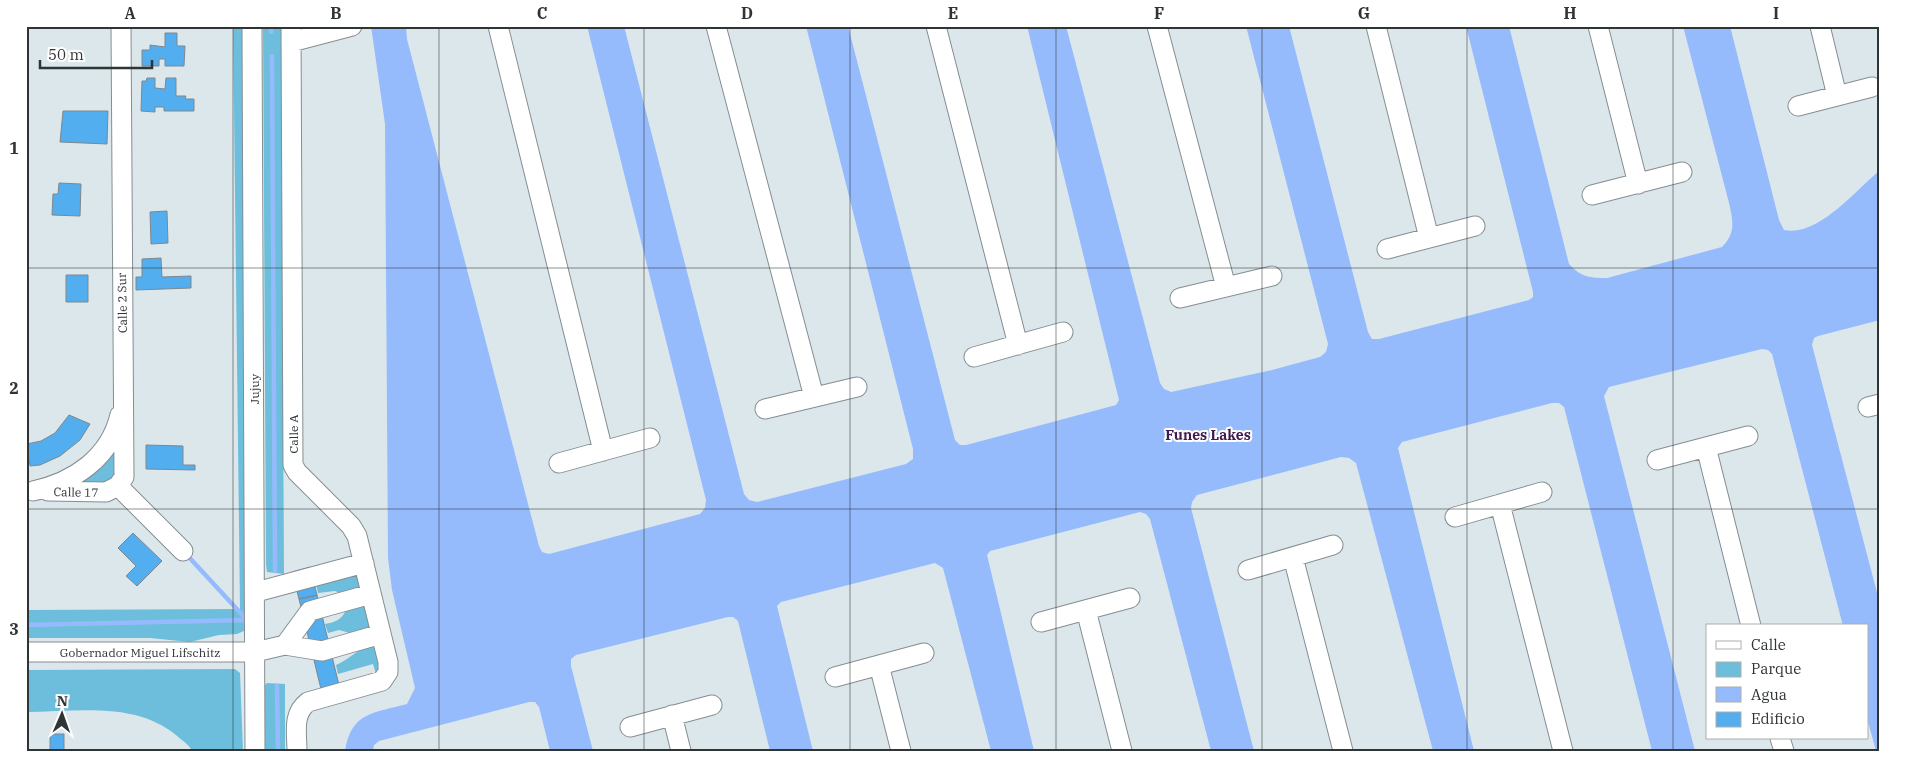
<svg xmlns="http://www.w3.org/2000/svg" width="1906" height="777" font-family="'IBM Plex Serif',serif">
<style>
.green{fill:#6cbedc}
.water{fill:#95bbfd}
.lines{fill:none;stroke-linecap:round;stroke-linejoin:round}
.stream{stroke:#95bbfd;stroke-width:4.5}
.building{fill:#52aeef;stroke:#7f878d}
.minor-casing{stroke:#848e92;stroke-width:21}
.minor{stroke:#fff;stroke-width:19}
.grid{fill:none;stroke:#2f3435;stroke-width:1;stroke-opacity:0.55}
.labels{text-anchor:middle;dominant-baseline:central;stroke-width:4;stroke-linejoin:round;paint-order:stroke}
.street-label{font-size:12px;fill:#2f3435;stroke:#fff}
.neighbourhood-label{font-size:14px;font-weight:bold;fill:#421a4e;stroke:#fff}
.neatline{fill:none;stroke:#2f3435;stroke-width:2}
.grid-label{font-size:16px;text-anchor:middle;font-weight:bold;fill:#2f3435}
</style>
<rect width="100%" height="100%" fill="#dce7eb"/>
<path class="green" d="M233,26H246V630L237,634L219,635L190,642L150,638H26V610L240,609Z
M263,26H281L284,574L267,572L266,564Z
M111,450L115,451L116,474L111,482L84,484L82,481Z
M353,574L359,576L360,590L341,594L335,591L318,593L316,584Z
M362,605L367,608L371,627L357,635L339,630L328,633L325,624C336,622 341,620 346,610Z
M370,646L377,649L381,666L376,674L373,664L338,674L336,665C349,660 357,649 370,646Z
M235,669L240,673L243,751H192C189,744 181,740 176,735C134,701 76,712 26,712V670Z
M267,683L285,684V751H263V687Z"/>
<path class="water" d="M371,26H406L407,39L539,546L542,552L549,554L700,514L705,508L706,500L587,26H624L744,494L749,500L757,502L906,464L913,459V449L806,26H848L955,440L960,445H966L1116,405L1119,400L1027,26H1066L1160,383L1164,389L1171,392L1272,370L1320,357L1326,352L1328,344L1246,26H1289L1368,332L1372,339H1379L1529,300L1533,297V292L1466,26H1509L1569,264C1581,277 1589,278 1607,278L1722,247C1736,233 1733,221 1729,203L1683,26H1730L1779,220L1784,230C1818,237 1855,191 1880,170V320L1818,336L1814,338L1812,345L1880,604V751H1876L1867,718V626H1843L1772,354L1768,350L1762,349L1609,387L1604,396L1695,751H1652L1564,407L1559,403H1552L1402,442L1398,448L1474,751H1433L1356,463L1349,458L1341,457L1197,495L1192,502L1191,508L1254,751H1211L1150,519L1146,514L1140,512L990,551L987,555L1034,751H991L943,568L935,563L781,602L777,606L813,751H770L738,621L733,617H728L576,655L571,659V666L593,751H550L539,707L535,702H529L379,741L374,745L373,751H345C351,712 374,713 407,704L415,688L392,590L388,558L385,124Z"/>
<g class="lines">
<path class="stream" d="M271,26V32
M272,56L275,571
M186,554L247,620
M26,625L247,620
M277,686L278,751"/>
</g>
<path class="building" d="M165,33H177V46H185L184,66H165V59H159V66H142V50H150V45L165,47Z
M147,78H155V88L165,89L166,78H176V96H186L185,99H194V111H164V107H155V112L141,111L142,81H146Z
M63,111H108L107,144L60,142Z
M59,183L81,184L80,216L52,215L53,194H58Z
M167,211L168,243L151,244L150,212Z
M161,258L162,277L191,276V288L136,290V277H142V259Z
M66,275H88V302H66Z
M69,415L90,424L80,440L60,456L40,465L30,466L27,444L41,441L55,433Z
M146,445L183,446V465H195V470L146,469Z
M133,533L162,561L137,586L126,576L136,566L118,548Z
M310,567L317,595L299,599L292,572Z
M317,595L339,685L321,689L299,599Z
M50,734H64V751H50Z"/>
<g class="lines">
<g class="minor-casing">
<path id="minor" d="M252,26L255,751
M291,26L293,465L297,472L351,526L357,536L388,662V672L382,681L308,702C292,714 297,733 297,751
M498,26L603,451
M716,26L814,397
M936,26L1018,345
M1157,26L1226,287
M1376,26L1429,238
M1598,26L1638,184
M1820,26L1837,96
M291,42L352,26
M1798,106L1872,87
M1592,195L1682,172
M1387,249L1475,226
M1180,298L1272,276
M974,357L1063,332
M1868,407L1880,404
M765,409L857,387
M1706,447L1751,626
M1657,460L1748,436
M559,463L650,438
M118,486L124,477L121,26
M118,486L183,551
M33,491C74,482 110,458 120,415
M48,491L106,492L118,486
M1500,504L1563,751
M1455,517L1542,492
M1293,557L1343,751
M1248,570L1333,545
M256,592L364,563
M1086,610L1122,751
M1041,622L1130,598
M285,645L310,611L371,594
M26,652H255L285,645L322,651L381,634
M879,665L901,751
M835,677L924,653
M672,715L681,751
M630,727L712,705
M1780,738L1784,751"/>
</g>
<use href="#minor" class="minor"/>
</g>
<path class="grid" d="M233,26V751M439,26V751M644,26V751M850,26V751M1056,26V751M1262,26V751M1467,26V751M1673,26V751M26,268H1880M26,509H1880"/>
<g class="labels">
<g class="street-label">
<text transform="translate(122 303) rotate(-91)">Calle 2 Sur</text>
<text transform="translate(254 389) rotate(-90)">Jujuy</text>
<text transform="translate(293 434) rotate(-90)">Calle A</text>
<text transform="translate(76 492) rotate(1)">Calle 17</text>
<text x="140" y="652">Gobernador Miguel Lifschitz</text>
</g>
<g class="neighbourhood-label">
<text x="1208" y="435">Funes Lakes</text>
</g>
</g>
<rect width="1906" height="777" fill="none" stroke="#ffffff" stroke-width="55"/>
<rect x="1706" y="624" width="162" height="115" fill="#ffffff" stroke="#acaeae"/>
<rect x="1716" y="641" width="25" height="8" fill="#ffffff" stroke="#acaeae"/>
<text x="1751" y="650" font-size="15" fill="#2f3435">Calle</text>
<rect x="1716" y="662" width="25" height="15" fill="#6cbedc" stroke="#acaeae"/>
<text x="1751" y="674" font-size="15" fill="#2f3435">Parque</text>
<rect x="1716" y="687" width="25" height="15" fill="#95bbfd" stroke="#acaeae"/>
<text x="1751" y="700" font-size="15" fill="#2f3435">Agua</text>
<rect x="1716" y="712" width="25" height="15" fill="#52aeef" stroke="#acaeae"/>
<text x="1751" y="724" font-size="15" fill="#2f3435">Edificio</text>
<g transform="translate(62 714) rotate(2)" stroke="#ffffff" stroke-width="4" paint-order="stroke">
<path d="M0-4L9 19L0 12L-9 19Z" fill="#2f3435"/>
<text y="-8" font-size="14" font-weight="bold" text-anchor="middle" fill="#2f3435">N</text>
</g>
<path d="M40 60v8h112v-8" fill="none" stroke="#2f3435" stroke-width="2.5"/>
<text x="48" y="60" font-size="15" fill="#2f3435" stroke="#ffffff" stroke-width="4" paint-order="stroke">50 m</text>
<rect x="28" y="28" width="1850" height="722" class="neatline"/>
<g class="grid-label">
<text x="130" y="19">A</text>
<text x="336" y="19">B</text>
<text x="542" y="19">C</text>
<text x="747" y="19">D</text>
<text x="953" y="19">E</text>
<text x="1159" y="19">F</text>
<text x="1364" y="19">G</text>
<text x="1570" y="19">H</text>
<text x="1776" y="19">I</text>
<text x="14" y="154">1</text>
<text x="14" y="394">2</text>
<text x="14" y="635">3</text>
</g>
</svg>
